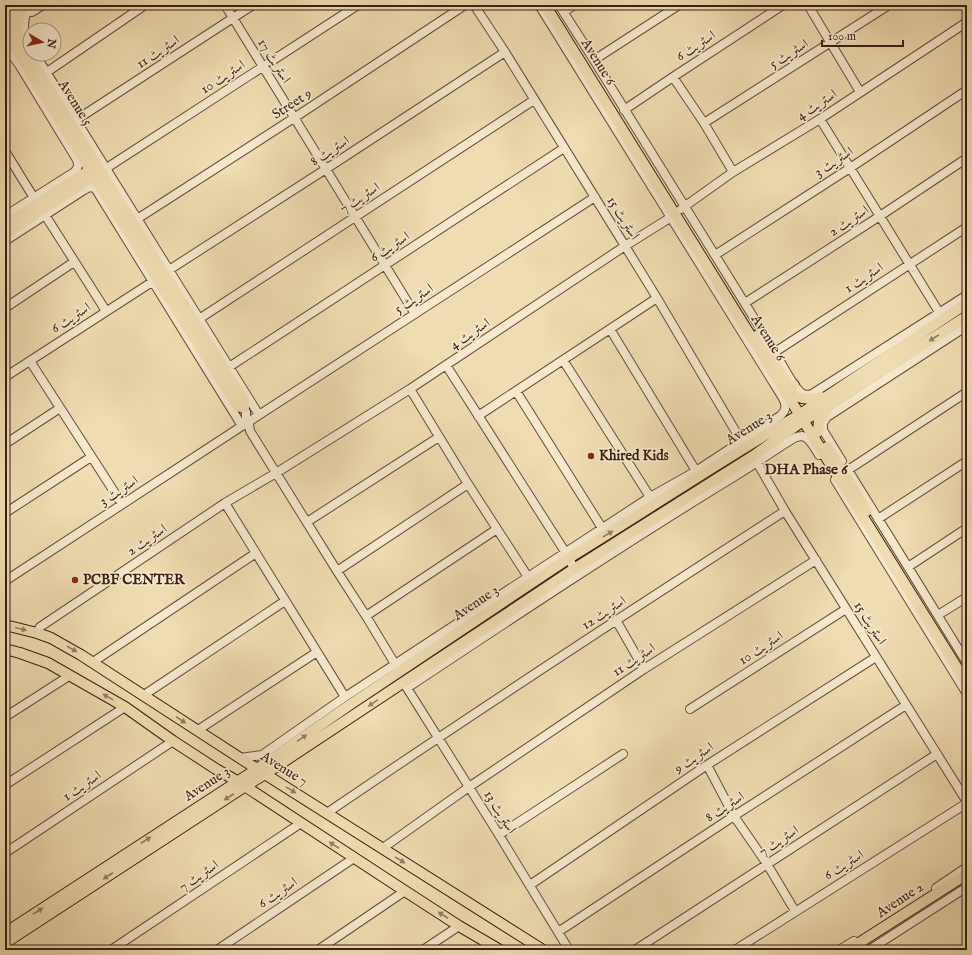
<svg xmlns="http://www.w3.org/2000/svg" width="972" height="955" font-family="'IM FELL English',Amiri,serif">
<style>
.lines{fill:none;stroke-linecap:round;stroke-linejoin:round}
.minor-casing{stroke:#674e3a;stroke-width:10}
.major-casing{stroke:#391f12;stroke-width:12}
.minor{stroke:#f5e8cd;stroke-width:8}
.major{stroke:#f0dcb2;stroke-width:10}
.oneway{fill:#947e62}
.poi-dot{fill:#8f2418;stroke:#f5e8cd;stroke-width:1.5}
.labels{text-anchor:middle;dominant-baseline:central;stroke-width:3.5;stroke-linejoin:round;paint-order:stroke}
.street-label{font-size:14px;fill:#391f12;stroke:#f5e8cd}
.poi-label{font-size:14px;font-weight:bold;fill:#391f12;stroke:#f5e8cd;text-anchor:start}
.neighbourhood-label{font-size:15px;font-weight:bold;fill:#391f12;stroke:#f5e8cd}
</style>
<rect width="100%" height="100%" fill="#f0dcb2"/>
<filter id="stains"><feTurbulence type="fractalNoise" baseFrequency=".005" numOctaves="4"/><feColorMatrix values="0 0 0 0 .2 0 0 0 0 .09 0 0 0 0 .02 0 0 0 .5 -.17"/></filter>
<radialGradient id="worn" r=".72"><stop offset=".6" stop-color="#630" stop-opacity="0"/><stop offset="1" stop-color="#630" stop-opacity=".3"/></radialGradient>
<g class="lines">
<g class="minor-casing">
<path id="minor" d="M225,5L415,314
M474,5L505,52L625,246L657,298L743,444
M559,5L594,60L775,352C780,361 795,390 803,394C806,395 809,395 812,394L967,295
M808,5L860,92
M5,12L9,5
M564,12L574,5
M30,45C23,34 22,23 27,11L32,12L43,5
M5,50L14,58L18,63L77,160C79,166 78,169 73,173L5,216
M35,54L259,415
M594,60L679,5
M47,72L145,5
M673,77L704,123L733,172
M624,110L673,77L783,5
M820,119L942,317
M76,120L253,5
M704,123L889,5
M5,151L34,198
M102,171L358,5
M681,209L733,172L820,119L967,22
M45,215L106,311
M134,221L294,118L465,5
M5,241L84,190L89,187L95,188L242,426
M715,255L850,168L967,90
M169,270L326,169L505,52
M745,303L880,216L967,158
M5,308L74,262
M199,319L534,100
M610,329L696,471
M775,352L967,227
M563,360L650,497
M30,361L122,504
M446,365L569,558L574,569
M229,367L564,148
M5,377L152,282
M410,389L468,484L528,577
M516,391L602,528
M244,408L246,412V418L249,424L250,431L337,571L366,616L398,669
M478,416L657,298
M5,444L60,408
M755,459L785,511L967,802
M842,461L823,430V423L827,417L967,326
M848,470L908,567L967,663
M848,470L967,392
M835,480L967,694
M225,503L345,697
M5,513L91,457
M878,519L967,461
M307,522L439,437
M908,567L967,528
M337,571L468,484
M5,581L242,426L595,197
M938,615L967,597
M366,616L497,529
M616,620L644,669
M37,633L40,627L225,503L276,473L410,389L625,246L676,214
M93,662L256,553
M144,695L285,601
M690,709L846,609
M5,717L69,676
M198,730L317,652
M240,758L262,755L345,697L650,497L696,471L780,416C788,409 786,403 781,395L539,5
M707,765L734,816L767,864L795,911
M5,785L125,707
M327,813C478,710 631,610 785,511
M499,835L623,754
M383,848L469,787L644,669L816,560
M5,853L173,741
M530,885L707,765L876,657
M936,888L967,867
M558,932L734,816L906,705
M111,950L301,823
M217,950L354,858
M318,950L405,891
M423,950L459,926
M569,950L499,835L407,688C517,615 627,542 740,473C758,462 777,448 796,437C797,437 801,436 802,436C810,437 815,449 819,455
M635,950L937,754
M735,950L967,803
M839,950L854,941
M869,950L967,887"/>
</g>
<g class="major-casing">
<path id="major" d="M15,5C8,19 6,33 15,48L163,289L237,406L244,408V401L20,42C14,30 18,17 24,5
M545,5C687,231 826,458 967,684
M5,225L96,166
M5,234L99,173
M758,335L786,381
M790,388L794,385
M796,396C805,400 812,399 821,397
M818,432L819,420L828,408
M827,447L843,472L867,511
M5,625L37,633L51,638L81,655L257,769L543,950
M5,649L20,653L48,663L125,707L173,741L216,769L237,781L405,891L459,926L500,950
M5,933L257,769L351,704L569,558C646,511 721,460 799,415L967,303
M5,943L244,787L265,774L490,625L574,569L753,456L803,421L825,408L967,316
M848,950L967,874"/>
</g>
<use href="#minor" class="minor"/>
<use href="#major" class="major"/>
</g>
<defs><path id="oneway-solid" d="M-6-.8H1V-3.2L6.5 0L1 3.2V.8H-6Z"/></defs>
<g class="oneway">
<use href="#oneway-solid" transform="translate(934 338) rotate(147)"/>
<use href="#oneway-solid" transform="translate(608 534) rotate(-32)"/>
<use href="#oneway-solid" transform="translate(21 629) rotate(14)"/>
<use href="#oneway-solid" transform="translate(72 649) rotate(30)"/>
<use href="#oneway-solid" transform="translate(108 697) rotate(-151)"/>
<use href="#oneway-solid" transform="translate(373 703) rotate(146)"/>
<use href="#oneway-solid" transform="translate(181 720) rotate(33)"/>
<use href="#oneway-solid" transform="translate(302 738) rotate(-35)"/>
<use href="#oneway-solid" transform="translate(291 790) rotate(32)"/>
<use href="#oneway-solid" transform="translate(229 797) rotate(147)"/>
<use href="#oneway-solid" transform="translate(146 840) rotate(-33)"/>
<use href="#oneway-solid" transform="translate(334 845) rotate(-147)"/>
<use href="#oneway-solid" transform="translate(400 860) rotate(32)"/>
<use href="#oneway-solid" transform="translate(108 876) rotate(147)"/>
<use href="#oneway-solid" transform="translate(38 911) rotate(-33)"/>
<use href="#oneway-solid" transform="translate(443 915) rotate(-147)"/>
</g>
<g class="poi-dot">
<circle cx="591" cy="456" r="4"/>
<circle cx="75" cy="580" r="4"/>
</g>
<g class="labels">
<g class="street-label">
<text transform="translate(696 46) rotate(-33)">اسٹریٹ 6</text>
<text transform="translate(158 52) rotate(-33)">اسٹریٹ 11</text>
<text transform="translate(789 54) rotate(-32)">اسٹریٹ 5</text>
<text transform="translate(274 61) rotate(58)">اسٹریٹ 17</text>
<text transform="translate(598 62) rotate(58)">Avenue 6</text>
<text transform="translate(223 77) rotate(-33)">اسٹریٹ 10</text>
<text transform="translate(75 103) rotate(58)">Avenue 5</text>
<text transform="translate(292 104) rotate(-33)">Street 9</text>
<text transform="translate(817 105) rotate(-33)">اسٹریٹ 4</text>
<text transform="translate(330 151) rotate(-33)">اسٹریٹ 8</text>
<text transform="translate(834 162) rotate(-33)">اسٹریٹ 3</text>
<text transform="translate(360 198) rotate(-33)">اسٹریٹ 7</text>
<text transform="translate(623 218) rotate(58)">اسٹریٹ 15</text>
<text transform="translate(849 221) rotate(-33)">اسٹریٹ 2</text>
<text transform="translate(390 247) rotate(-33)">اسٹریٹ 6</text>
<text transform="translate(864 278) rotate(-33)">اسٹریٹ 1</text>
<text transform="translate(414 299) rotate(-33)">اسٹریٹ 5</text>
<text transform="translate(71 318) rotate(-33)">اسٹریٹ 6</text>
<text transform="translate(470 334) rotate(-34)">اسٹریٹ 4</text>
<text transform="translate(768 338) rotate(58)">Avenue 6</text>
<text transform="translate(749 428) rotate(-32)">Avenue 3</text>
<text transform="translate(119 491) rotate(-33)">اسٹریٹ 3</text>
<text transform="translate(147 540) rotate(-34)">اسٹریٹ 2</text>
<text transform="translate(476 603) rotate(-34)">Avenue 3</text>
<text transform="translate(604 613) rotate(-33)">اسٹریٹ 12</text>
<text transform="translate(870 623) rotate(58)">اسٹریٹ 15</text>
<text transform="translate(761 648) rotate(-33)">اسٹریٹ 10</text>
<text transform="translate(634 660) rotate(-33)">اسٹریٹ 11</text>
<text transform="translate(694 758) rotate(-34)">اسٹریٹ 9</text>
<text transform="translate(284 769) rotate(32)">Avenue 7</text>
<text transform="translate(207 784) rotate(-33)">Avenue 3</text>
<text transform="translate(82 786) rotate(-34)">اسٹریٹ 1</text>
<text transform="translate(725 807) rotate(-33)">اسٹریٹ 8</text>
<text transform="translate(500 812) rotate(58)">اسٹریٹ 13</text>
<text transform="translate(779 841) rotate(-33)">اسٹریٹ 7</text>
<text transform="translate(844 865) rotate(-32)">اسٹریٹ 6</text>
<text transform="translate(199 876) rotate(-34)">اسٹریٹ 7</text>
<text transform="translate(278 893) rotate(-34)">اسٹریٹ 6</text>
<text transform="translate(900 900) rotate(-33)">Avenue 2</text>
</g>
<g class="poi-label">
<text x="599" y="456">Khired Kids</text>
<text x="83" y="580">PCBF CENTER</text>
</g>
<g class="neighbourhood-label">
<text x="806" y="469">DHA Phase 6</text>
</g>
</g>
<rect width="972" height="955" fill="none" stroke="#f0dcb2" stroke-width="20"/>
<rect x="6" y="6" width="960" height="943" fill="none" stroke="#391f12" stroke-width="2"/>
<rect x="10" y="10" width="952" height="935" fill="none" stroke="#391f12"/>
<g transform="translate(42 42) rotate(99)"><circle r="19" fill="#f5e8cd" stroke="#aa9882"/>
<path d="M0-3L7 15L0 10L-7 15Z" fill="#8f2418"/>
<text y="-6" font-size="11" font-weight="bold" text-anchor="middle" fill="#391f12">N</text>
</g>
<path d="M822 40v6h81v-6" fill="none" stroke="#391f12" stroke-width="2"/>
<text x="828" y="40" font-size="12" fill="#391f12" stroke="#f5e8cd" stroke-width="3" paint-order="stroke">100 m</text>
<rect width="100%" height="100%" filter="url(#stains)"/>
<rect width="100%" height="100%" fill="url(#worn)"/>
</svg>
